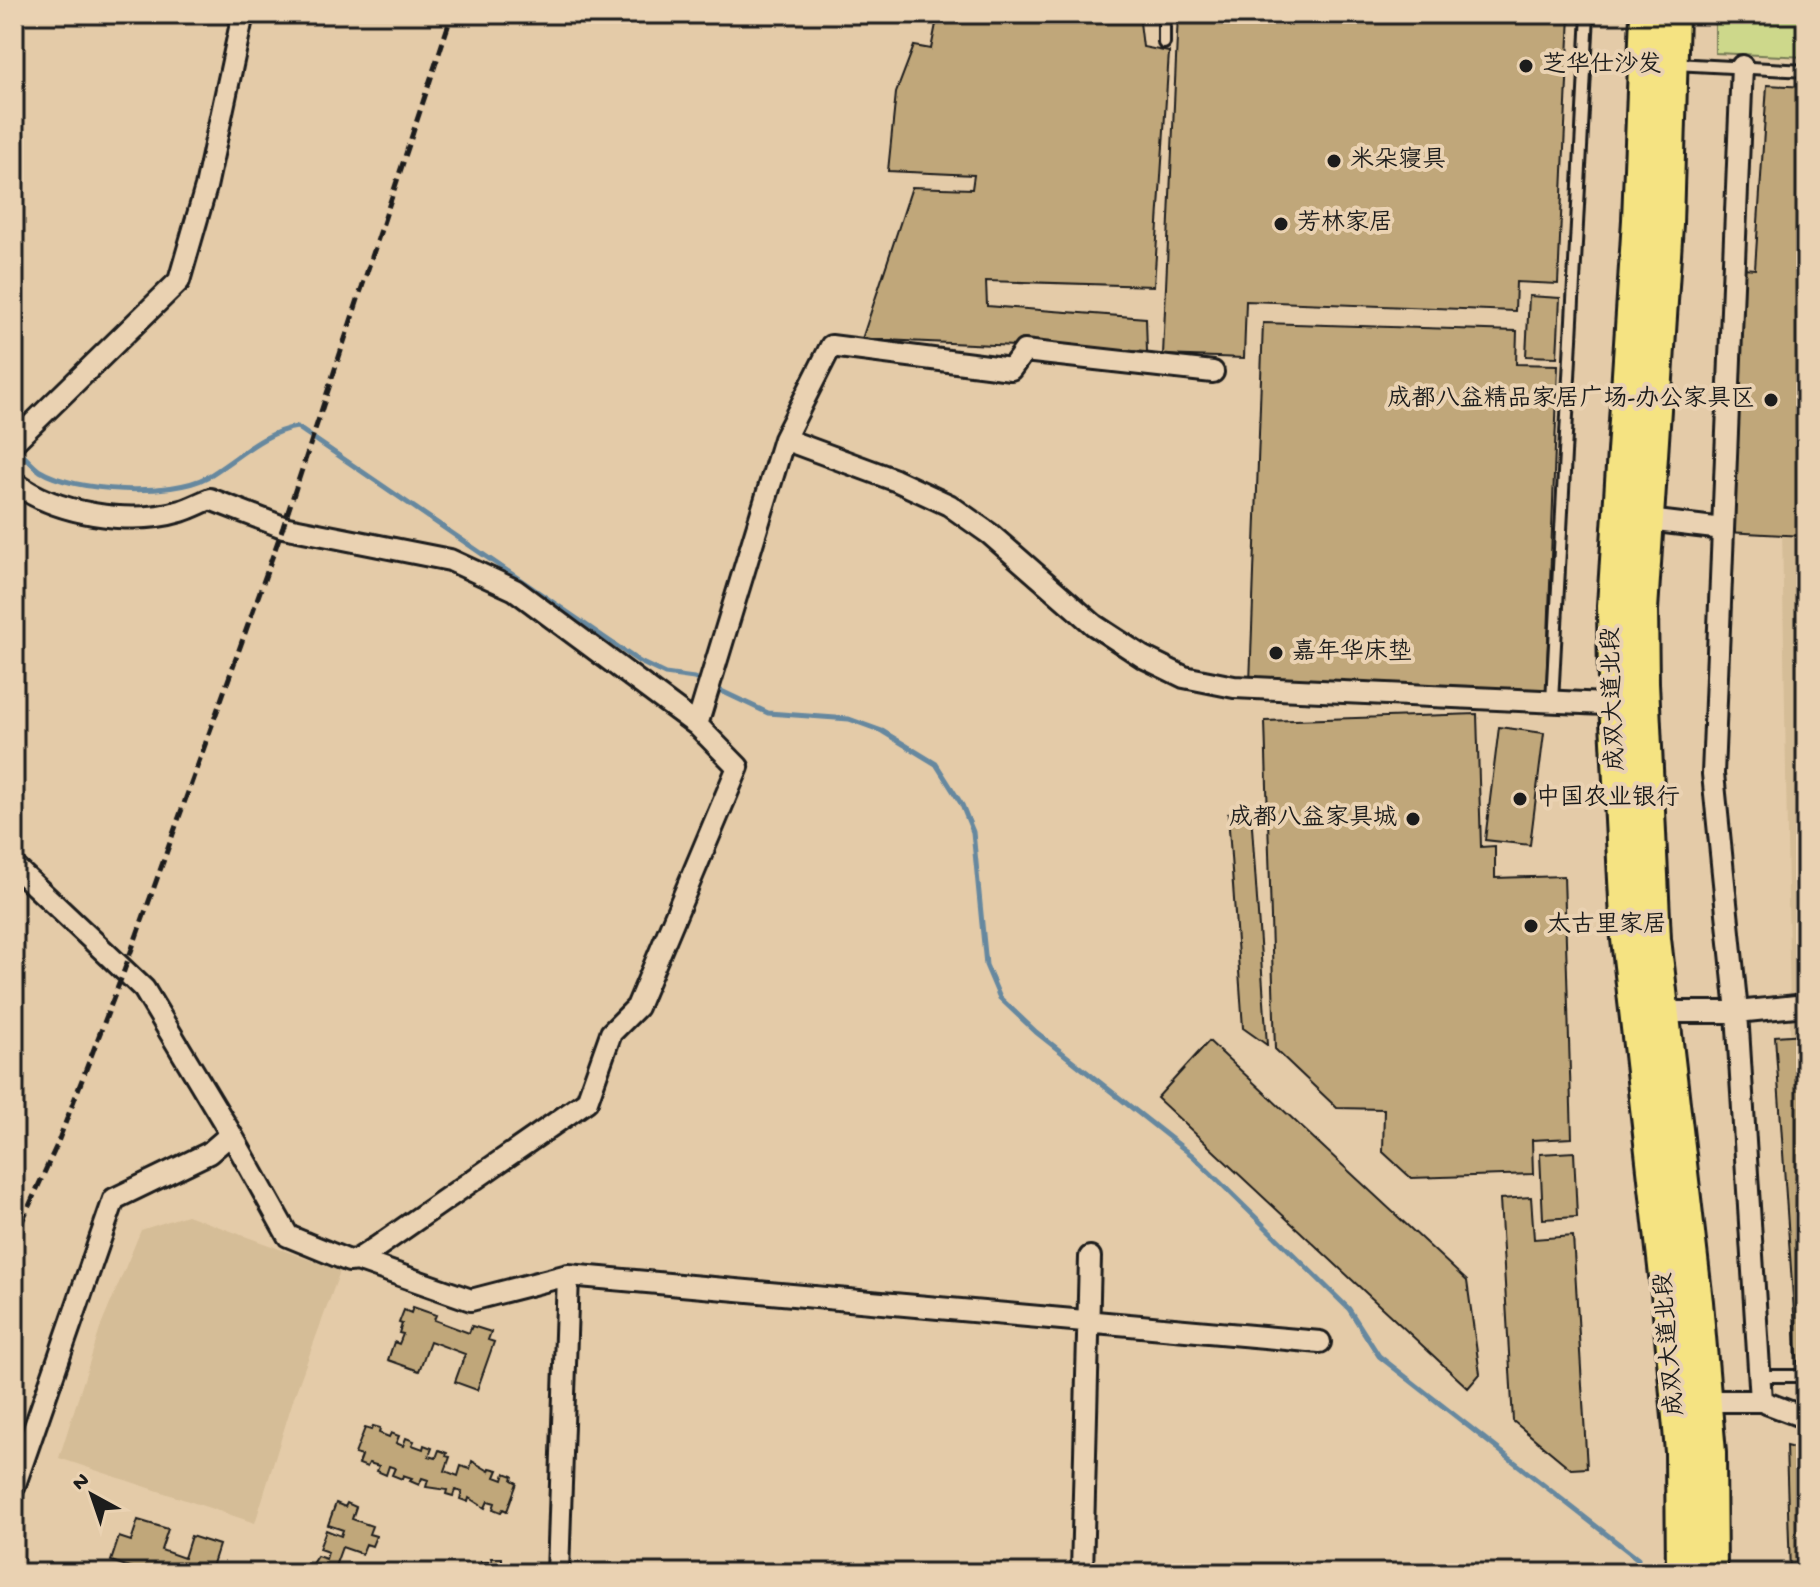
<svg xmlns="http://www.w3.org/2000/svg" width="1820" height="1587" font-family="'Gochi Hand','LXGW WenKai TC',sans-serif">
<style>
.built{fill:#d5bd97}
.green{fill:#cdd88b;stroke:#747a54;stroke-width:2}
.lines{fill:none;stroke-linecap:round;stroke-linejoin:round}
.stream{stroke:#66889f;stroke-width:5}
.building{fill:#c0a77a;stroke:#1c1c1c;stroke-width:2}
.service-casing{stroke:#1c1c1c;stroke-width:16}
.minor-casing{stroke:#1c1c1c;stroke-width:26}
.primary-casing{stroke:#1c1c1c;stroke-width:36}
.service{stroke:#ead2b2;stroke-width:10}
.minor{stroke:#ead2b2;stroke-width:20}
.primary{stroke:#f5e382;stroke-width:30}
.rail{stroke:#1c1c1c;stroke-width:5;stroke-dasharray:12 6;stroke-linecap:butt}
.poi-dot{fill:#1c1c1c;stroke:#ead2b2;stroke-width:3}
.labels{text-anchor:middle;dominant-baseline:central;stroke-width:8;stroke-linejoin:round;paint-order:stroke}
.poi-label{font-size:24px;fill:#1c1c1c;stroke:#ead2b2;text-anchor:start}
.street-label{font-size:24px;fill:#1c1c1c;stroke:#ead2b2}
</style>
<rect width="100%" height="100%" fill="#e4cba8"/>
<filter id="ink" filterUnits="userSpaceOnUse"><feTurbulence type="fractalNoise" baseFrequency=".0125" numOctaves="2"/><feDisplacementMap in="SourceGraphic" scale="16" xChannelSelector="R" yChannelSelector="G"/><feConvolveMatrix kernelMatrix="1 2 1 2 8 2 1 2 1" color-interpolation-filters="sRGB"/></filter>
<g filter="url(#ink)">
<path class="built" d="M1775,94L1806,95V1394L1796,1390Z
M187,1215L340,1271L294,1397L255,1523L59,1458L101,1326L141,1230Z"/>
<path class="green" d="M1715,14H1806V57L1715,53Z"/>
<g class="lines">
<path class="stream" d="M22,454C27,459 33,466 40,471C74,492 172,497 207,477C236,460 263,432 297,427L640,662L665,674L694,678L706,684
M715,688L768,713L849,719L882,731L936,764L962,805L973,832L986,965L1000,998L1036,1032L1193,1156L1349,1309L1379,1356L1638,1559"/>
</g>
<path class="building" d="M938,14H1139L1143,47L1169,52L1154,286L986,281L987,306L1146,318L1147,352L862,339L912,187L972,189L974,175L888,171L896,93L914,46L931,49Z
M1178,14H1570L1558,284L1516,282L1515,311L1246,301L1244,358L1163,355Z
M1767,85L1806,87V536L1727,532L1743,268L1755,269Z
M1529,296L1560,298L1557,357L1526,356Z
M1263,323L1517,331L1516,364L1558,365L1546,694L1250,684Z
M1477,714L1481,847L1495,846V878L1564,876L1572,1138L1532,1140L1533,1174L1411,1178L1383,1152L1384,1109L1337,1108L1275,1049L1265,721Z
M1499,727L1544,733L1530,845L1485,840Z
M1251,812L1267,1045L1243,1028L1228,814Z
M1806,1034V1370L1798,1371L1775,1036Z
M1209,1041L1467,1281L1480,1374L1468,1388L1157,1098Z
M1574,1152L1577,1217L1543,1219L1540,1154Z
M1531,1197L1534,1239L1573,1236L1587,1468L1571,1469L1513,1421L1500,1199Z
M413,1307L436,1315L434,1320L469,1333L472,1326L491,1332L488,1340L494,1342L477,1390L455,1382L465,1354L430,1341L419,1371L388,1360L394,1342L399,1344L403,1334L399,1333L402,1324L399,1323L404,1310L411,1313Z
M373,1426L380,1428L379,1433L389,1437L391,1433L399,1436L396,1443L403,1446L406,1438L414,1441L412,1445L423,1449L424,1445L432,1448L429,1456L436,1458L439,1450L447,1453L446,1456L450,1457L445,1471L458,1476L461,1466L470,1469L472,1461L489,1471L490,1468L498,1470L495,1477L503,1480L505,1473L513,1476L512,1480L517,1483L507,1511L503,1509L501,1512L493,1509L495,1503L488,1501L485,1508L469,1498L468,1502L460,1499L462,1492L455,1490L453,1496L446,1494L447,1490L426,1487L428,1480L422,1478L419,1485L410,1481L412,1478L403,1475L402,1479L392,1475L395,1468L389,1466L386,1475L377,1471L379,1466L369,1463L367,1467L359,1464L362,1456L355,1454L365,1428L371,1430Z
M1786,1446L1806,1451V1573H1790Z
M336,1503L345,1507L347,1503L356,1507L352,1519L372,1526L369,1534L376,1536L372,1546L366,1544L362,1554L342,1547L333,1572L336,1573H306L317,1556L326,1559L328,1552L319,1549L326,1530L341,1536L343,1530L328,1525Z
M138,1520L168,1529L161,1550L184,1558L191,1536L219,1545L212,1567L225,1573H149L111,1561L119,1537L131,1541Z
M491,1558H502V1569H523V1573H477L481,1572V1562H492Z"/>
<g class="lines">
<g class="service-casing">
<path id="service" d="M1164,14V43
M1674,64L1806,71
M1552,702L1588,14
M1759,1376H1806"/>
</g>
<g class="minor-casing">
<path id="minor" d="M1742,66L1713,774L1737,1012L1761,1401
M784,439L895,480L949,505L990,534L1094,625L1143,657L1184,677L1234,687L1627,705
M14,442L179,281L206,187L243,14
M14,482C55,514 131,526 181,511C191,508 200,503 210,499L283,527L450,560L515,590L697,725L738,767L637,1007L611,1033L587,1101L377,1247L357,1260L349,1261L288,1236L231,1134L144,989L14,866
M1648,520L1723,529
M697,725L784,439L831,346L1011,369L1024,351L1213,372
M1663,1012H1737L1806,1005
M357,1260L471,1300L568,1275L1320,1342
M1705,1401H1761L1806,1418
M14,1487L114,1199L209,1153L231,1134
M558,1573L568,1275
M1082,1573L1090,1257"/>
</g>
<g class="primary-casing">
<path id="primary" d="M1646,14L1638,220L1613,606L1614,681L1627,939L1668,1302L1681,1452L1682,1573
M1673,14L1667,224L1642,610L1643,683L1655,939L1697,1302L1710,1453L1711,1573"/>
</g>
<use href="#service" class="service"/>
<use href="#minor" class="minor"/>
<use href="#primary" class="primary"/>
<path class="rail" d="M14,1239L56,1147L124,971L283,527L452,14"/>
</g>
</g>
<g class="poi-dot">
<circle cx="1526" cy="66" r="8"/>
<circle cx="1334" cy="161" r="8"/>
<circle cx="1281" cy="224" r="8"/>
<circle cx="1771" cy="400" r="8"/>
<circle cx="1276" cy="653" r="8"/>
<circle cx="1520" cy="799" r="8"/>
<circle cx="1413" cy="819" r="8"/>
<circle cx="1531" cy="926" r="8"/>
</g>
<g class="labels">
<g class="poi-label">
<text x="1542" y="66">芝华仕沙发</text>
<text x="1350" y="161">米朵寝具</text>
<text x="1297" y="224">芳林家居</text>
<text x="1755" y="400" text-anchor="end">成都八益精品家居广场-办公家具区</text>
<text x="1292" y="653">嘉年华床垫</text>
<text x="1536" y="799">中国农业银行</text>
<text x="1397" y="819" text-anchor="end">成都八益家具城</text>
<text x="1547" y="926">太古里家居</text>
</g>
<g class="street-label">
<text transform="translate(1615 699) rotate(-92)">成双大道北段</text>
<text transform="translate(1671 1344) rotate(-95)">成双大道北段</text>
</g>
</g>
<rect width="1820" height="1587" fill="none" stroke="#ead2b2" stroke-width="48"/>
<rect x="24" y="24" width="1772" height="1539" fill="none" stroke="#1c1c1c" stroke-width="3" filter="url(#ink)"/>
<g transform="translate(92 1495) rotate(320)" stroke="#ead2b2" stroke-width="6" paint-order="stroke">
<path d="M0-6L14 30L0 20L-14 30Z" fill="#1c1c1c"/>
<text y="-12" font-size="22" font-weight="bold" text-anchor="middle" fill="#1c1c1c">N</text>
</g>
</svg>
